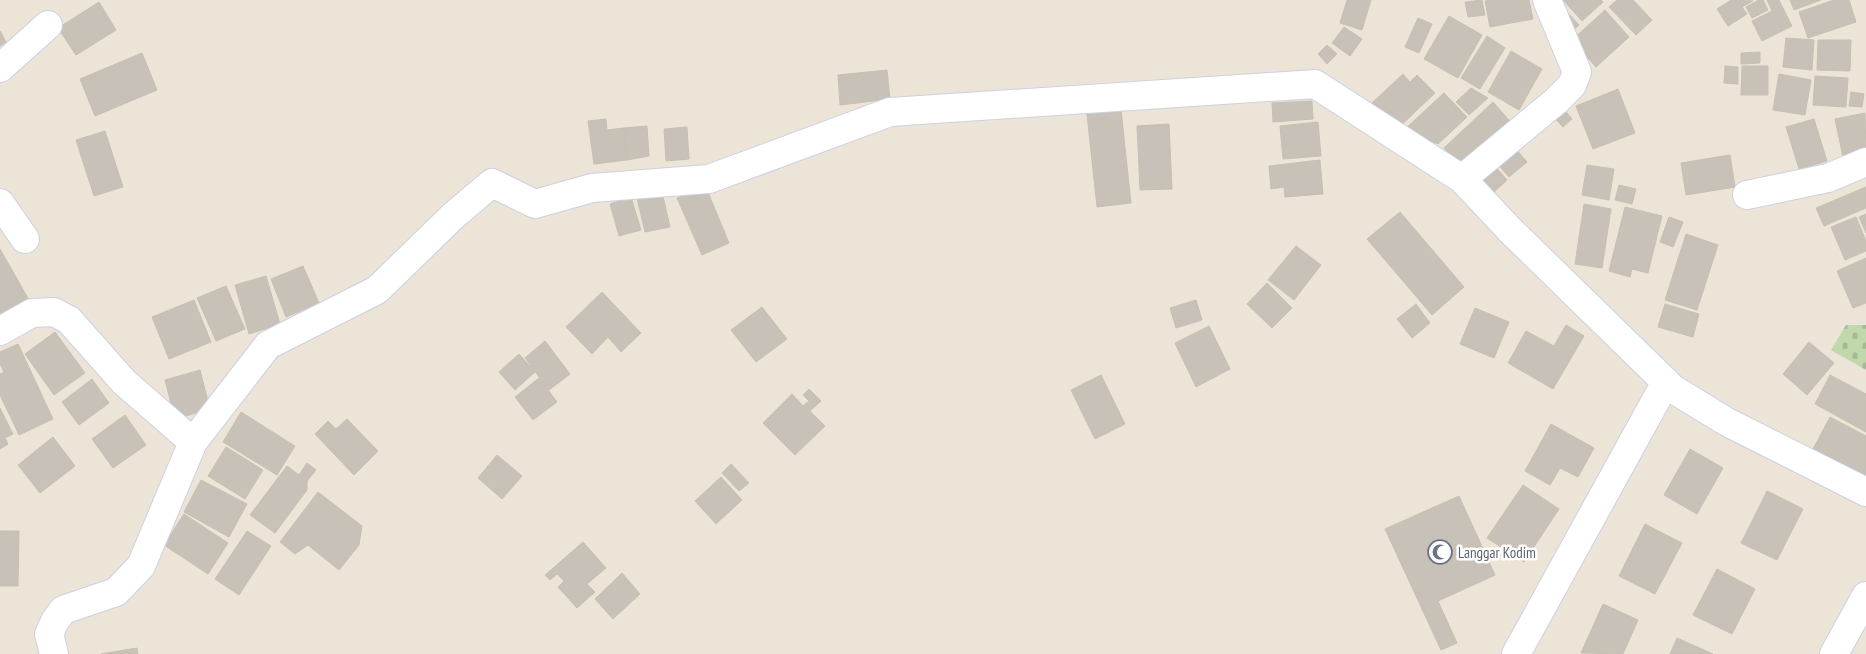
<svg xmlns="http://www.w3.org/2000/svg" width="1866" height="654" font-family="'PT Sans Narrow',sans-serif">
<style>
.cemetery{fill:url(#cemetery-stones)}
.building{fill:#c7c1b7;stroke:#c7c0b1}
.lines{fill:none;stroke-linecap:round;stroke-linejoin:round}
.minor-casing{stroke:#ccd0e3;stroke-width:30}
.minor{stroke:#fff;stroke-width:28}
.labels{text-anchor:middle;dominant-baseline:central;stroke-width:5;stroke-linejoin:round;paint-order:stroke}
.worship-label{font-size:15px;fill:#5b616d;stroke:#fff;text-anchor:start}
</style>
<defs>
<pattern id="cemetery-stones" width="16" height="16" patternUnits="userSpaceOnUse" patternTransform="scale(1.25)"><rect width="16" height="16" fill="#c0d8ac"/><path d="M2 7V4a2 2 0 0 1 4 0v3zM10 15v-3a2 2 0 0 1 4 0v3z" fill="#a5b994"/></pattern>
</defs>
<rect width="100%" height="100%" fill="#ece4d7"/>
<path class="cemetery" d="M1846,325H1866V370L1831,350Z"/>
<path class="building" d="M1347,0H1371L1362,30L1340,23Z
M1482,0L1485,15L1468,17L1465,2Z
M1491,0H1529L1533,19L1490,27L1485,1Z
M1563,0H1601L1603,2L1582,21Z
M1617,0H1633L1652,20L1636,35L1609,7Z
M1731,0L1753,1L1742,7L1747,14L1728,26L1717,9Z
M1759,0H1763L1768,10L1752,18L1746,7Z
M1767,0H1779L1792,26L1762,41L1752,21L1772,11Z
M1790,0H1821L1794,10Z
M1834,0H1849L1856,22L1808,38L1799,12Z
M99,2L116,30L76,55L58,28Z
M1605,10L1629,37L1596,67L1572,40Z
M1567,12L1579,25L1570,33Z
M1449,16L1482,35L1458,78L1424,59Z
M1418,18L1432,24L1419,53L1405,47Z
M1344,27L1362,39L1350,56L1332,43Z
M0,31L6,42L0,46Z
M1487,36L1505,48L1480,89L1461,78Z
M1786,38L1814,40L1812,70L1783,67Z
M1818,40H1851L1850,71L1817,70Z
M1327,45L1337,54L1327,64L1318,54Z
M1511,51L1542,69L1519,110L1488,92Z
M1760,52V63L1741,64V53Z
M142,53L157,90L95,116L80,79Z
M1725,66L1738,67V84L1724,83Z
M1742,66H1768V95H1741Z
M887,70L890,99L840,105L838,75Z
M1403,74L1410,82L1417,75L1435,93L1397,129L1372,103Z
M1779,74L1811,80L1805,115L1773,110Z
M1815,76L1848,78L1846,107L1813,105Z
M1471,88L1488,98L1469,115L1456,102Z
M1618,89L1635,133L1593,149L1576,106Z
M1851,92L1864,94L1862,107L1849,106Z
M1444,93L1467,117L1438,144L1404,130Z
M1312,101L1313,119L1273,122L1272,103Z
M1493,102L1515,127L1466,172L1444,148Z
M1562,107L1572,119L1563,127L1552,115Z
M1121,110L1131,203L1097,207L1087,114Z
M1865,113L1866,152L1843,157L1835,119Z
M606,119L607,130L624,128L627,160L594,164L588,121Z
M1814,119L1827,161L1799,169L1786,127Z
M1318,122L1321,156L1283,159L1280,126Z
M1169,124L1172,189L1140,190L1137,126Z
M647,126L649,156L627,160L624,128Z
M687,127L689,159L666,161L664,129Z
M105,131L123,187L94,196L76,140Z
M1514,147L1527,162L1509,177L1496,162Z
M1730,155L1735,187L1686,195L1681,163Z
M1320,160L1323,194L1285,197L1284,187L1271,189L1269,166Z
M1493,164L1507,180L1493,193L1478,177Z
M1587,165L1614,169L1609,200L1582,195Z
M705,185L729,243L702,255L677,198Z
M1619,185L1636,189L1632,204L1615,200Z
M1866,187V208L1824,226L1816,208Z
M662,192L670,227L645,232L637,198Z
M631,197L641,230L619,236L610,204Z
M1584,204L1611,209L1602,268L1575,264Z
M1625,207L1662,216L1648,273L1632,269L1630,277L1609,271Z
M1400,212L1464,287L1432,315L1367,239Z
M1866,214V233L1859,217Z
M1669,217L1683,222L1673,247L1660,242Z
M1856,217L1866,241V251L1845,260L1831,227Z
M1686,234L1718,245L1697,310L1665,300Z
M1296,246L1321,265L1294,300L1268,280Z
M0,249L29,300L2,316L0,313Z
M1866,258V303L1853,308L1837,271Z
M303,266L319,303L286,317L271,279Z
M266,276L280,324L249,334L235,285Z
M1267,283L1292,308L1272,328L1247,304Z
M226,286L245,329L216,341L197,298Z
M602,292L641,333L621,352L608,337L592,354L566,327Z
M194,300L211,342L169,359L152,317Z
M1196,300L1202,320L1176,328L1170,308Z
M1416,304L1430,323L1412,338L1397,319Z
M1665,304L1699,314L1693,337L1658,327Z
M762,307L787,339L756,362L731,330Z
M1475,308L1509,322L1494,358L1460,344Z
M1566,325L1584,336L1553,389L1508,363L1526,331L1554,346Z
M1209,326L1230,369L1196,387L1175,343Z
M55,332L85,373L54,395L25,354Z
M545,341L570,374L549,390L525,358Z
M1809,342L1834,363L1807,395L1783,374Z
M18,344L53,419L19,435L0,395V374L4,372L0,364V352Z
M519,354L535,372L515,390L499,372Z
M200,370L210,409L175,419L165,380Z
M1101,375L1125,424L1095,439L1071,390Z
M1830,375L1866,394V432L1815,404Z
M539,378L557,402L533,420L515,397Z
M92,379L109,403L79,425L62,402Z
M809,389L821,401L810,411L825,426L795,455L763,423L792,394L803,406L809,401L803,395Z
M0,408L13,434L5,438L8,444L0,449Z
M241,412L295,446L277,475L223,442Z
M125,415L146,445L113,468L92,439Z
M1830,417L1866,436V476L1813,449Z
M347,419L378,451L354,475L315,434L328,421L336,429Z
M1551,424L1594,448L1578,477L1560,468L1550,485L1525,471Z
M53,437L75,466L40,493L18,465Z
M226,447L263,470L245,499L208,476Z
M1690,449L1723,468L1697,514L1664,495Z
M497,455L522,476L502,499L478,478Z
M307,463L316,470L307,481V490L275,533L250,515L287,466L299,475Z
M731,464L749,483L739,491L722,473Z
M721,477L742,500L716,524L695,501Z
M201,480L247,504L229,537L184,512Z
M1523,485L1559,509L1524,562L1487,538Z
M1767,491L1803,509L1777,560L1741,543Z
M318,492L362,526L359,545L339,570L308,545L295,554L280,542Z
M1459,496L1495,575L1438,601L1457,643L1441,650L1385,529Z
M184,514L228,543L208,574L164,545Z
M1645,524L1682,543L1655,594L1619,576Z
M0,531H19L18,586H0Z
M247,531L271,546L239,595L215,579Z
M583,542L606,568L587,584L595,592L577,608L558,587L564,581L557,574L550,580L545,575Z
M1717,569L1755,589L1732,634L1693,615Z
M622,573L640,594L613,619L595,599Z
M1603,604L1638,620L1623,654L1581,653Z
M1677,638L1713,654H1670Z
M137,648L138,654H101Z"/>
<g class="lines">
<g class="minor-casing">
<path id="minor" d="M0,68L48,25
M1462,179L1556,101L1572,85L1577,72L1547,0
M1747,195L1828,178L1866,162
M0,203L25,239
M0,331L32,313L54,312L69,320L124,382L193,442L141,566L116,592L63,610L55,621L49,634L54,654
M193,442L268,345L377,290L453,216L492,183L535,204L592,188L709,179L890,112L1315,84L1462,179L1510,230L1673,389L1727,422L1866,492
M1516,654L1666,382
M1834,654L1866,596"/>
</g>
<use href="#minor" class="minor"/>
</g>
<defs>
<g id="mosque-ring" transform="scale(1.25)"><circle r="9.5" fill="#fff" stroke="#6b7280" stroke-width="1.5"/><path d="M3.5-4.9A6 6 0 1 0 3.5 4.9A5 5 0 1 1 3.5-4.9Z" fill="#6b7280"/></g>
</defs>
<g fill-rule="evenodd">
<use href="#mosque-ring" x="1440" y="552"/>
</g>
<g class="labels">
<g class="worship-label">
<text x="1458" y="552">Langgar Kodim</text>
</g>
</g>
</svg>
